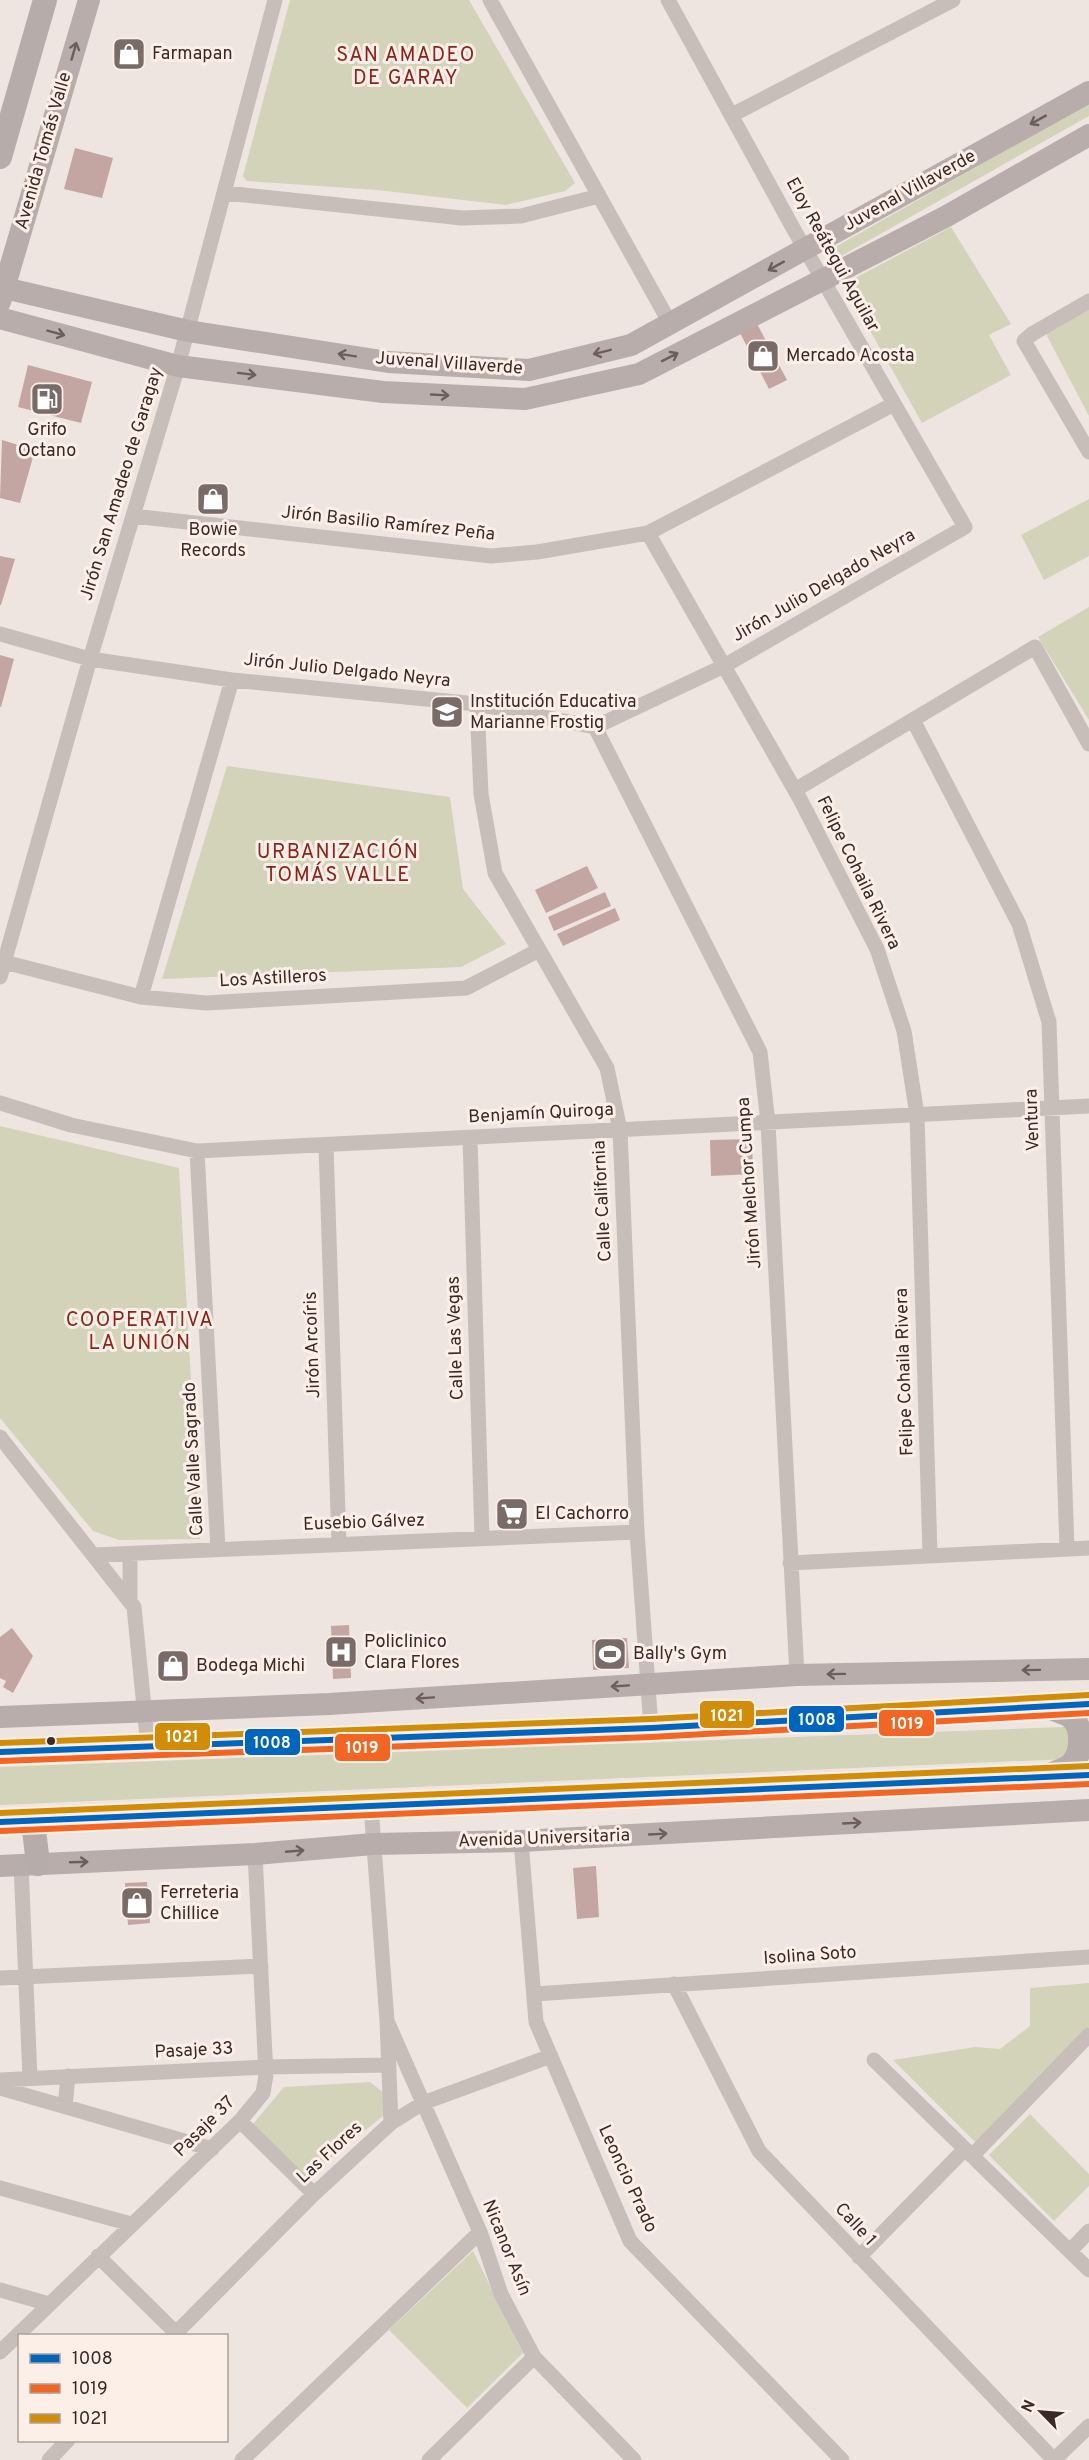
<svg xmlns="http://www.w3.org/2000/svg" width="1089" height="2460" font-family="Overpass,sans-serif">
<style>
.green{fill:#d3d3ba}
.building{fill:#c3a5a1}
.lines{fill:none;stroke-linecap:round;stroke-linejoin:round}
.street{stroke:#c7beba;stroke-width:15}
.secondary{stroke:#b8adaa;stroke-width:22}
.primary{stroke:#b6aca9;stroke-width:24}
.bus-1-casing{stroke:#fbefe8;stroke-width:10}
.bus-2-casing{stroke:#fbefe8;stroke-width:10}
.bus-3-casing{stroke:#fbefe8;stroke-width:10}
.bus-1{stroke:#0065bd;stroke-width:6}
.bus-2{stroke:#f26522;stroke-width:6}
.bus-3{stroke:#d18d08;stroke-width:6}
.oneway{stroke:#6c5e5b}
.bus-dot{fill:#392a27;stroke:#fbefe8;stroke-width:2}
.labels{text-anchor:middle;dominant-baseline:central;stroke-width:6;stroke-linejoin:round;paint-order:stroke}
.poi-label{font-size:18px;fill:#392a27;stroke:#fbefe8;text-anchor:start}
.street-label{font-size:18px;fill:#392a27;stroke:#fbefe8}
.neighbourhood-label{font-size:20px;letter-spacing:1.5px;fill:#8f2219;stroke:#fbefe8}
.line-badge{stroke:#fbefe8;stroke-width:2}
.badge-label{font-size:16px;text-anchor:middle;font-weight:bold;fill:#fff}
</style>
<rect width="100%" height="100%" fill="#eee5e1"/>
<path class="green" d="M290,0H469L575,183L565,191L506,205L377,190L247,181L243,176Z
M1089,103V116L836,259L830,250Z
M951,227L1011,324L989,335L1011,375L922,423L844,284Z
M1089,307V416L1047,336L1048,332Z
M1089,499V556L1044,580L1021,535Z
M1089,607V720L1038,637Z
M227,766L450,797L463,889L506,944L461,967L162,979Z
M0,1126L179,1168L200,1539L119,1540L93,1531L0,1418Z
M1089,1726V1758L0,1805V1767Z
M1089,1983V2027L976,2143L893,2060L975,2047L1000,2049L1030,2026V1988Z
M370,2082L398,2104L307,2177L252,2125L284,2087Z
M1030,2114L1089,2174V2186L1054,2221L989,2155Z
M473,2251L523,2353L467,2408L389,2330Z"/>
<path class="building" d="M75,148L113,158L102,198L64,189Z
M757,324L787,380L769,389L740,333Z
M28,365L92,382L81,423L18,407Z
M2,440L35,450L20,503L0,498Z
M0,556L15,559L1,605H0Z
M0,655L14,659L1,707H0Z
M587,866L598,888L546,913L535,890Z
M605,892L611,906L554,931L548,917Z
M615,908L620,920L563,946L557,934Z
M752,1139L753,1174L711,1176L710,1140Z
M349,1625L351,1678L333,1679L331,1626Z
M12,1628L33,1656L13,1693L3,1687L6,1681L0,1678V1637Z
M627,1638L629,1668L593,1670L592,1640Z
M596,1866L599,1917L577,1919L573,1868Z
M147,1882L150,1923L128,1925L125,1883Z"/>
<g class="lines">
<path class="street" d="M490,0L671,325
M732,115L953,0
M225,193L462,218L521,216L599,196
M1089,301L1032,334L1024,341L1089,452
M133,516L491,556L537,552L648,533L894,404
M648,533L800,799L877,949L904,1031L917,1115L930,1554
M0,634L90,659L232,680L477,704L595,727L724,666L965,527L793,228L668,0
M477,704L481,794L495,873L607,1068L620,1130L637,1532L651,1728
M913,720L1019,924L1049,1022L1067,1549
M595,727L760,1052L768,1123L797,1675
M795,790L1035,647L1089,744
M4,962L141,997L206,1003L466,988L539,950
M0,977L90,659L178,366L275,0
M141,997L232,680
M0,1103L71,1125L197,1151L1089,1106
M470,1138L482,1538
M326,1145L339,1544
M197,1151L218,1549
M0,1437L134,1607L148,1747
M130,1554V1602
M93,1555L637,1532
M790,1563L1089,1548
M371,1806L387,2021L391,2123
M521,1841L536,2022L630,2241L842,2460
M21,1864L30,2078
M0,1978L261,1966
M674,1984L759,2151L1054,2460L1089,2426
M534,1994L1089,1957
M387,2021L480,2232L501,2294L534,2357L634,2460
M874,2060L1089,2270
M0,2080L265,2067L389,2065
M0,2088L212,2149
M65,2107L68,2076
M240,2121L314,2194
M972,2156L1089,2035
M0,2188L131,2224
M1071,2250L1089,2231
M98,2256L176,2333
M859,2257L965,2149
M0,2290L49,2304
M173,2336L314,2194L391,2123L423,2103L551,2056
M0,2352L240,2121L263,2093L266,2075L255,1854
M49,2460L68,2440
M242,2460L480,2232
M429,2460L534,2357"/>
<path class="secondary" d="M0,287L188,331L388,362L529,370L631,345L1089,92
M0,302L89,0
M0,318L178,366L383,392L525,399L639,374L945,217L1089,135
M0,1717L329,1704L797,1675L1089,1669
M0,1866L255,1854L373,1844L521,1841L1089,1810"/>
<path class="primary" d="M0,157L45,0
M1048,1707C1055,1710 1064,1712 1070,1716C1084,1726 1083,1753 1071,1765C1065,1770 1055,1772 1049,1776
M0,1752L651,1728L1089,1704
M33,1821L38,1864
M0,1822L1089,1775"/>
<g class="bus-1-casing">
<path id="bus-1" d="M0,1752L651,1728L1089,1704
M0,1822L1089,1775"/>
</g>
<g class="bus-2-casing">
<path id="bus-2" d="M0,1761L651,1737L1089,1713
M0,1831L1089,1784"/>
</g>
<g class="bus-3-casing">
<path id="bus-3" d="M0,1743L651,1719L1089,1695
M0,1813L1089,1766"/>
</g>
<use href="#bus-1" class="bus-1"/>
<use href="#bus-2" class="bus-2"/>
<use href="#bus-3" class="bus-3"/>
</g>
<defs><path id="oneway-shaft" d="M-6 0H5M1.5-3L5.5 0L1.5 3" fill="none" stroke-width="1.6" stroke-linecap="round" stroke-linejoin="round" transform="scale(1.5)"/></defs>
<g class="oneway">
<use href="#oneway-shaft" transform="translate(74 51) rotate(-74)"/>
<use href="#oneway-shaft" transform="translate(1038 120) rotate(151)"/>
<use href="#oneway-shaft" transform="translate(776 266) rotate(151)"/>
<use href="#oneway-shaft" transform="translate(56 333) rotate(15)"/>
<use href="#oneway-shaft" transform="translate(602 352) rotate(166)"/>
<use href="#oneway-shaft" transform="translate(347 355) rotate(-171)"/>
<use href="#oneway-shaft" transform="translate(670 357) rotate(-27)"/>
<use href="#oneway-shaft" transform="translate(247 374) rotate(7)"/>
<use href="#oneway-shaft" transform="translate(440 395) rotate(3)"/>
<use href="#oneway-shaft" transform="translate(1031 1670) rotate(179)"/>
<use href="#oneway-shaft" transform="translate(836 1674) rotate(179)"/>
<use href="#oneway-shaft" transform="translate(620 1686) rotate(176)"/>
<use href="#oneway-shaft" transform="translate(425 1698) rotate(176)"/>
<use href="#oneway-shaft" transform="translate(852 1823) rotate(-3)"/>
<use href="#oneway-shaft" transform="translate(658 1834) rotate(-3)"/>
<use href="#oneway-shaft" transform="translate(295 1851) rotate(-5)"/>
<use href="#oneway-shaft" transform="translate(79 1862) rotate(-2)"/>
</g>
<defs>
<g id="shop-square" transform="scale(1.725)"><rect x="-9" y="-9" width="18" height="18" rx="4" fill="#786b68" stroke="#fbefe8"/><path d="M-5-2.5h2.3a2.7 3.5 0 0 1 5.4 0H5L5.5 6h-11ZM-1.5-2.5h3a1.5 2.3 0 0 0-3 0Z" fill="#fff"/></g>
<g id="fuel-square" transform="scale(1.725)"><rect x="-9" y="-9" width="18" height="18" rx="4" fill="#786b68" stroke="#fbefe8"/><path d="M-5.5-6h7V0h2V4h1.3V-2.5L3-4.5l.8-.8L6-3V5H2.5V1h-1V6h-7ZM-4.2-4.7v3.2H.2V-4.7Z" fill="#fff"/></g>
<g id="school-square" transform="scale(1.725)"><rect x="-9" y="-9" width="18" height="18" rx="4" fill="#786b68" stroke="#fbefe8"/><path d="M0-5L7-2L0 1L-7-2ZM-4 1L0 2.5L4 1V4Q0 6-4 4Z" fill="#fff"/></g>
<g id="supermarket-square" transform="scale(1.725)"><rect x="-9" y="-9" width="18" height="18" rx="4" fill="#786b68" stroke="#fbefe8"/><path d="M-6-5.5h2.5l.6 2H6L4.5 2H-2.5L-4.4-4H-6ZM-1.5 3.2a1.3 1.3 0 1 0 .1 0ZM3 3.2a1.3 1.3 0 1 0 .1 0Z" fill="#fff"/></g>
<g id="hospital-square" transform="scale(1.725)"><rect x="-9" y="-9" width="18" height="18" rx="4" fill="#786b68" stroke="#fbefe8"/><path d="M-5-5h3v3.5h4V-5h3V5h-3V1.5h-4V5h-3Z" fill="#fff"/></g>
<g id="stadium-square" transform="scale(1.725)"><rect x="-9" y="-9" width="18" height="18" rx="4" fill="#786b68" stroke="#fbefe8"/><path d="M0-5a6.5 5 0 1 0 0 10a6.5 5 0 1 0 0-10ZM-3.5-1.8h7v3.6h-7Z" fill="#fff"/></g>
</defs>
<g fill-rule="evenodd">
<use href="#shop-square" x="129" y="54"/>
<use href="#shop-square" x="763" y="356"/>
<use href="#fuel-square" x="47" y="399"/>
<use href="#shop-square" x="213" y="499"/>
<use href="#school-square" x="447" y="712"/>
<use href="#supermarket-square" x="512" y="1514"/>
<use href="#hospital-square" x="341" y="1652"/>
<use href="#stadium-square" x="610" y="1654"/>
<use href="#shop-square" x="173" y="1666"/>
<use href="#shop-square" x="137" y="1903"/>
</g>
<circle class="bus-dot" cx="51" cy="1741" r="5"/>
<g class="labels">
<g class="poi-label">
<text x="152" y="54">Farmapan</text>
<text x="786" y="356">Mercado Acosta</text>
<text x="47" y="430" text-anchor="middle">Grifo<tspan x="47" dy="21">Octano</tspan></text>
<text x="213" y="530" text-anchor="middle">Bowie<tspan x="213" dy="21">Records</tspan></text>
<text x="470" y="702">Institución Educativa<tspan x="470" dy="21">Marianne Frostig</tspan></text>
<text x="535" y="1514">El Cachorro</text>
<text x="364" y="1642">Policlinico<tspan x="364" dy="21">Clara Flores</tspan></text>
<text x="633" y="1654">Bally's Gym</text>
<text x="196" y="1666">Bodega Michi</text>
<text x="160" y="1893">Ferreteria<tspan x="160" dy="21">Chillice</tspan></text>
</g>
<g class="street-label">
<text transform="translate(44 151) rotate(-74)">Avenida Tomás Valle</text>
<text transform="translate(910 191) rotate(-29)">Juvenal Villaverde</text>
<text transform="translate(832 255) rotate(61)">Eloy Reátegui Aguilar</text>
<text transform="translate(449 364) rotate(4)">Juvenal Villaverde</text>
<text transform="translate(122 484) rotate(-73)">Jirón San Amadeo de Garagay</text>
<text transform="translate(388 524) rotate(6)">Jirón Basilio Ramírez Peña</text>
<text transform="translate(824 586) rotate(-30)">Jirón Julio Delgado Neyra</text>
<text transform="translate(347 671) rotate(6)">Jirón Julio Delgado Neyra</text>
<text transform="translate(858 873) rotate(64)">Felipe Cohaila Rivera</text>
<text transform="translate(273 979) rotate(-3)">Los Astilleros</text>
<text transform="translate(541 1114) rotate(-3)">Benjamín Quiroga</text>
<text transform="translate(1033 1120) rotate(-92)">Ventura</text>
<text transform="translate(750 1183) rotate(-94)">Jirón Melchor Cumpa</text>
<text transform="translate(603 1201) rotate(-93)">Calle California</text>
<text transform="translate(456 1338) rotate(-92)">Calle Las Vegas</text>
<text transform="translate(313 1345) rotate(-92)">Jirón Arcoíris</text>
<text transform="translate(905 1372) rotate(-92)">Felipe Cohaila Rivera</text>
<text transform="translate(194 1459) rotate(-93)">Calle Valle Sagrado</text>
<text transform="translate(364 1523) rotate(-2)">Eusebio Gálvez</text>
<text transform="translate(544 1839) rotate(-2)">Avenida Universitaria</text>
<text transform="translate(810 1956) rotate(-4)">Isolina Soto</text>
<text transform="translate(194 2051) rotate(-3)">Pasaje 33</text>
<text transform="translate(205 2127) rotate(-45)">Pasaje 37</text>
<text transform="translate(330 2153) rotate(-43)">Las Flores</text>
<text transform="translate(627 2179) rotate(65)">Leoncio Prado</text>
<text transform="translate(855 2225) rotate(47)">Calle 1</text>
<text transform="translate(506 2248) rotate(68)">Nicanor Asín</text>
</g>
<g class="neighbourhood-label">
<text x="406" y="56">SAN AMADEO<tspan x="406" dy="23">DE GARAY</tspan></text>
<text x="338" y="853">URBANIZACIÓN<tspan x="338" dy="23">TOMÁS VALLE</tspan></text>
<text x="140" y="1321">COOPERATIVA<tspan x="140" dy="23">LA UNIÓN</tspan></text>
</g>
</g>
<g class="line-badge">
<rect x="699" y="1700" width="56" height="29" rx="6" fill="#d18d08"/>
<rect x="788" y="1705" width="57" height="28" rx="6" fill="#0065bd"/>
<rect x="878" y="1709" width="57" height="28" rx="6" fill="#f26522"/>
<rect x="154" y="1722" width="57" height="29" rx="6" fill="#d18d08"/>
<rect x="244" y="1728" width="57" height="28" rx="6" fill="#0065bd"/>
<rect x="334" y="1733" width="57" height="29" rx="6" fill="#f26522"/>
</g>
<g class="badge-label">
<text x="727" y="1721">1021</text>
<text x="817" y="1725">1008</text>
<text x="907" y="1729">1019</text>
<text x="182" y="1742">1021</text>
<text x="272" y="1748">1008</text>
<text x="362" y="1753">1019</text>
</g>
<rect x="18" y="2334" width="210" height="108" fill="#fbefe8" stroke="#ada09b" stroke-width="1.5"/>
<rect x="30" y="2354" width="30" height="9" fill="#0065bd" stroke="#ada09b" stroke-width="1.5"/>
<text x="72" y="2364" font-size="18" fill="#392a27">1008</text>
<rect x="30" y="2384" width="30" height="9" fill="#f26522" stroke="#ada09b" stroke-width="1.5"/>
<text x="72" y="2394" font-size="18" fill="#392a27">1019</text>
<rect x="30" y="2414" width="30" height="9" fill="#d18d08" stroke="#ada09b" stroke-width="1.5"/>
<text x="72" y="2424" font-size="18" fill="#392a27">1021</text>
<g transform="translate(1041 2412) rotate(295)" stroke="#fbefe8" stroke-width="4.5" paint-order="stroke">
<path d="M0-4.5L10 22L0 15L-10 22Z" fill="#392a27"/>
<text y="-9" font-size="16" font-weight="bold" text-anchor="middle" fill="#392a27">N</text>
</g>
</svg>
